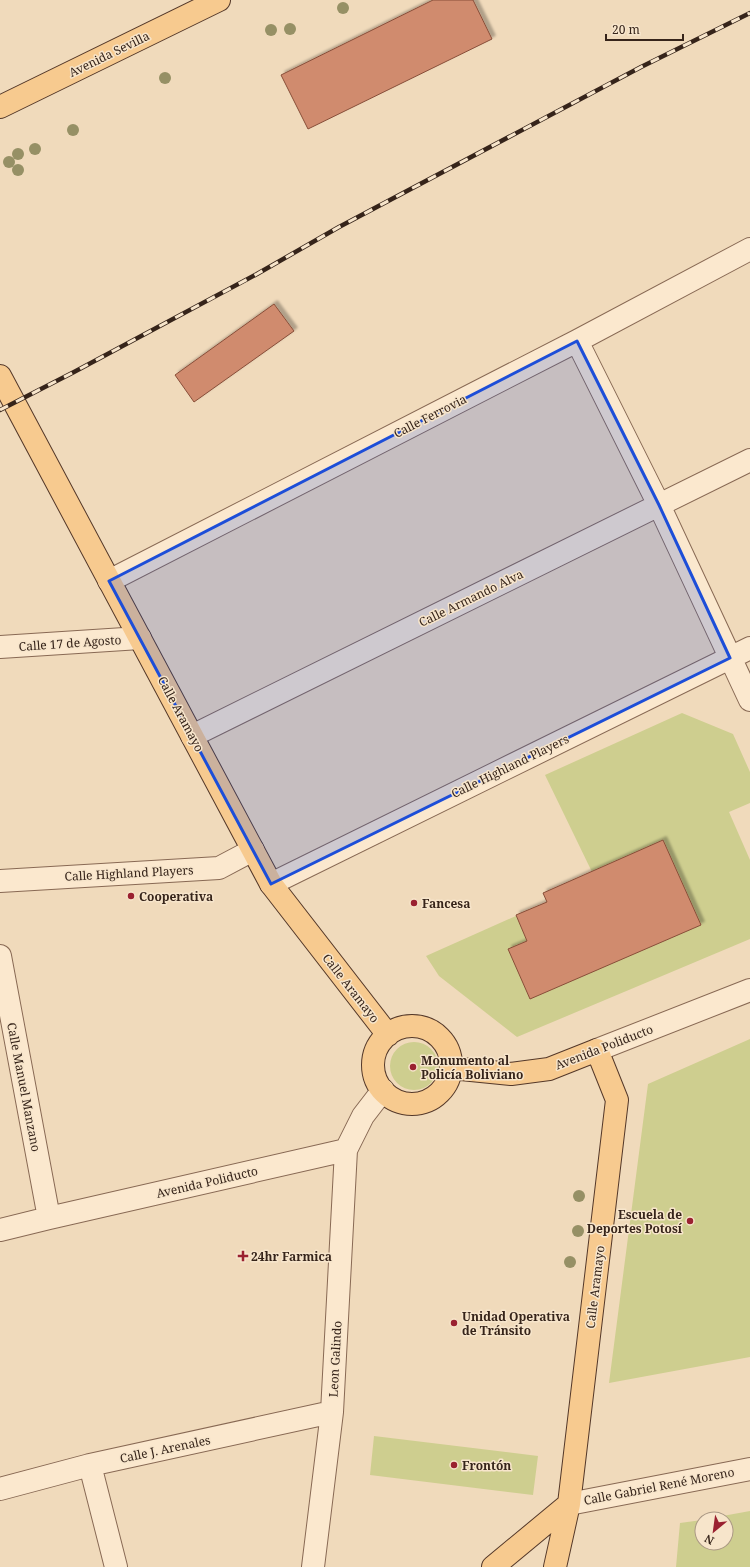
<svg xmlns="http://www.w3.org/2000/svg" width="750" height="1567" font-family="'Noto Serif',serif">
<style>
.green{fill:#cece8f}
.building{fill:#d08b6e;stroke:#884e39;filter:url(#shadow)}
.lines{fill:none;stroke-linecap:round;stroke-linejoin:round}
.minor-casing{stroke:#886954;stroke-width:24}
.major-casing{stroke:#543829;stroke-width:24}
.minor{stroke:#fbe8ce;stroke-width:22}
.major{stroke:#f7ca8f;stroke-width:22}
.rail-casing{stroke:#36241a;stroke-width:4.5}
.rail{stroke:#f7e5cb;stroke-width:3;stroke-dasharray:9;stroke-linecap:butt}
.tree{fill:#969065}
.marked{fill:#1d4ed8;fill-opacity:0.2;stroke:#1d4ed8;stroke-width:3;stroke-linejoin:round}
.poi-dot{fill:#9a2130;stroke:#f7e5cb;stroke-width:1.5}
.labels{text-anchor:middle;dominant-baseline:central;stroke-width:3;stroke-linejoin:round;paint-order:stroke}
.street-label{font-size:12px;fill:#36241a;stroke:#f7e5cb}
.poi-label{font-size:12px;font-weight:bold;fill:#36241a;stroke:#f7e5cb;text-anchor:start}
</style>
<defs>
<filter id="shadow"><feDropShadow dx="3.5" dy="-3.5" stdDeviation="1" flood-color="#0004"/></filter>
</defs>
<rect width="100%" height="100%" fill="#f0dabb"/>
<path class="green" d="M682,713L733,734L750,772V803L729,812L750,860V939L517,1037L439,976L426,956L547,902L543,893L592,872L545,775Z
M750,1039V1357L609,1383L648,1084Z
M390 1066a24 24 0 1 1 48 0a24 24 0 1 1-48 0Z
M374,1436L538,1456L533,1495L370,1475Z
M750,1511V1567H676L680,1523L702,1520V1543H726V1519H706Z"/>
<path class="building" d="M433,0H473L492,39L308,129L281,75Z
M274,304L294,331L194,402L175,375Z
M663,840L701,925L530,999L508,949L527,941L516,915L547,902L543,893Z"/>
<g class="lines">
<g class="minor-casing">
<path id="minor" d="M577,341L659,505L750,700
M109,581L577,341L750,249
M0,647L140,638
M192,736L750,460
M0,881L219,868L253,850
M271,884L750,648
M0,956L49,1218
M597,1050L750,990
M0,1230L49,1218L346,1150L363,1116L383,1090
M90,1465L116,1567
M0,1489L90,1465L332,1412
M569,1504L750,1469
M313,1567L332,1412L346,1150"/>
</g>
<g class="major-casing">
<path id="major" d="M0,107L219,0
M0,376L271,884L388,1035
M373 1065a39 39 0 1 1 78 0a39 39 0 1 1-78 0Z
M451,1068L511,1074L549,1069L597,1050L617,1100L569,1504L555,1567
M493,1567L569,1504"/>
</g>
<use href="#minor" class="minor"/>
<use href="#major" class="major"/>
<g class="rail-casing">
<path id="rail" d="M0,410L74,372L257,274L339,227L641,67L750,13"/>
</g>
<use href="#rail" class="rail"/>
</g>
<g class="tree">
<circle cx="343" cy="8" r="6"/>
<circle cx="290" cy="29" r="6"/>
<circle cx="271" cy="30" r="6"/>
<circle cx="165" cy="78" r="6"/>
<circle cx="73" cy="130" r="6"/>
<circle cx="35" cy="149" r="6"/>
<circle cx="18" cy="154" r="6"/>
<circle cx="9" cy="162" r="6"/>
<circle cx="18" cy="170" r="6"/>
<circle cx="579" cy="1196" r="6"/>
<circle cx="578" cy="1231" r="6"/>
<circle cx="570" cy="1262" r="6"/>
</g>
<path class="marked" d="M577,341L659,505L730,658L271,884L109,581Z"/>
<g class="poi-dot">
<circle cx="131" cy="896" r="4"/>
<circle cx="414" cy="903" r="4"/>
<circle cx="413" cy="1067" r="4"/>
<circle cx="690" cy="1221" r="4"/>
<path d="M241 1250h4v4h4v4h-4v4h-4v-4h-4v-4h4z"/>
<circle cx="454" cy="1323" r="4"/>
<circle cx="454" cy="1465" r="4"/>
</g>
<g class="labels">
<g class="street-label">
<text transform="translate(109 54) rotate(-26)">Avenida Sevilla</text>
<text transform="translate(430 416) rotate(-27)">Calle Ferrovia</text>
<text transform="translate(471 598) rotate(-26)">Calle Armando Alva</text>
<text transform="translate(70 643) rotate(-4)">Calle 17 de Agosto</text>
<text transform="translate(181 714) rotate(62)">Calle Aramayo</text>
<text transform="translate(510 766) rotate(-26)">Calle Highland Players</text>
<text transform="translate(129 873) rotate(-3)">Calle Highland Players</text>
<text transform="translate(351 988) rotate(52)">Calle Aramayo</text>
<text transform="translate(604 1047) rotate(-21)">Avenida Poliducto</text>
<text transform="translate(24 1087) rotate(79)">Calle Manuel Manzano</text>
<text transform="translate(207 1182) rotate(-13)">Avenida Poliducto</text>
<text transform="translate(595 1287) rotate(-83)">Calle Aramayo</text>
<text transform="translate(335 1359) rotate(-87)">Leon Galindo</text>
<text transform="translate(165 1449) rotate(-12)">Calle J. Arenales</text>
<text transform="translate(659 1486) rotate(-11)">Calle Gabriel René Moreno</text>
</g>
<g class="poi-label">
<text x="139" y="896">Cooperativa</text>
<text x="422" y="903">Fancesa</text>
<text x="421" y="1060">Monumento al<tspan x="421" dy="14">Policía Boliviano</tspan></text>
<text x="682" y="1214" text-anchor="end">Escuela de<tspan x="682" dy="14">Deportes Potosí</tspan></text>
<text x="251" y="1256">24hr Farmica</text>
<text x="462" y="1316">Unidad Operativa<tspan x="462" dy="14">de Tránsito</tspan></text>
<text x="462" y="1465">Frontón</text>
</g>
</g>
<g transform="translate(714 1531) rotate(209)"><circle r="19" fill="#f7e5cb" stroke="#aa9884"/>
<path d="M0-3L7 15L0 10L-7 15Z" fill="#9a2130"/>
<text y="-6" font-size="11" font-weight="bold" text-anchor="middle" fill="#36241a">N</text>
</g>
<path d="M606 34v6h77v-6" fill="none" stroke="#36241a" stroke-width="2"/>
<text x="612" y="34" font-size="12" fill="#36241a" stroke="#f7e5cb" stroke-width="3" paint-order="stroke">20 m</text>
</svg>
